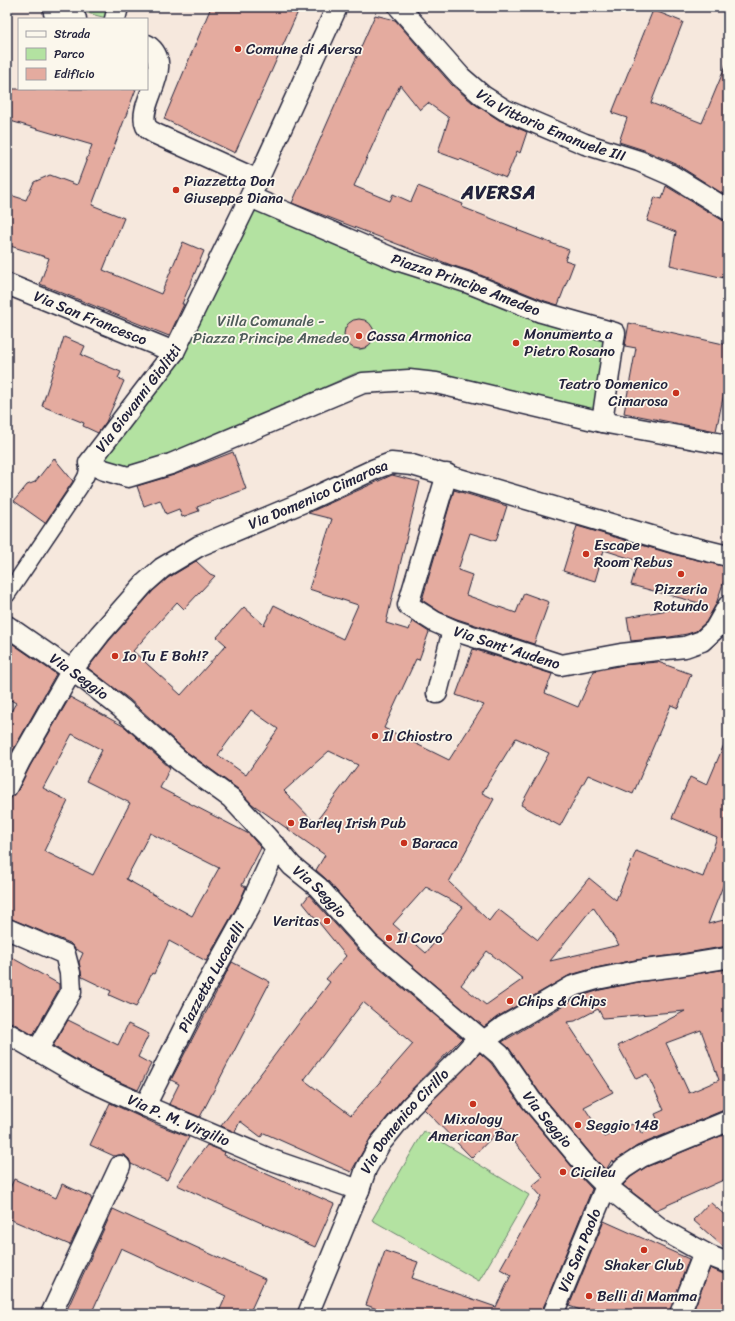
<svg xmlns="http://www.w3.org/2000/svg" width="735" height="1321" font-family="Sriracha,sans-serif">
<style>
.green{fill:#b3e2a1;stroke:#6a826e;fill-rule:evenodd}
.building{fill:#e4ab9f;stroke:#22223b;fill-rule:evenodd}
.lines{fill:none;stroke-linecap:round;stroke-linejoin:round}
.pedestrian-casing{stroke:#22223b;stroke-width:18}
.minor-casing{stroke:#22223b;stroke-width:23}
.pedestrian{stroke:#fbf7ec;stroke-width:15}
.minor{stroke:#fbf7ec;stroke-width:20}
.poi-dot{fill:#c8321e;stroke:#fbf7ec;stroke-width:1.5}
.labels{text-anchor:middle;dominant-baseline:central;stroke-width:3.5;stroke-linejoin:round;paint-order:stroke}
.poi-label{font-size:15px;fill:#22223b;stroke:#fbf7ec;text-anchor:start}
.street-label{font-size:15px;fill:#22223b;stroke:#fbf7ec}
.park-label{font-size:15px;fill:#4e5c5a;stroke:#fbf7ec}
.district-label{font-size:19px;font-weight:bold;letter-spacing:1px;fill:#22223b;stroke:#fbf7ec}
</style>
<rect width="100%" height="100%" fill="#f6e8dd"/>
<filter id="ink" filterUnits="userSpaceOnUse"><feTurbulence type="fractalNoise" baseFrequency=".025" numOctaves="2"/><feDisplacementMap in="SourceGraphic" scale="8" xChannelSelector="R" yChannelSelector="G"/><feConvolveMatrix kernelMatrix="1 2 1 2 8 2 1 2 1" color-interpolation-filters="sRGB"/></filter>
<g filter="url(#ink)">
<path class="green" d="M69,7H108L106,18L69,8Z
M252,201L611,336L600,413L415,375L356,373L180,452L123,468L108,465L103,457ZM358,320C368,321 378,330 372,341C359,365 327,329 358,320Z
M424,1131L529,1195L479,1281L372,1220Z"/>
<path class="building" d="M211,7H300L235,153L164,119Z
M653,10L683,22L651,103L702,123L728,60V197L676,164L644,150L619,142L627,118L612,113Z
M375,15L395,20L452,85L473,103L499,120L527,132L520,153L517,151L506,178L460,159V160L438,152L449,118L428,103L420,110L400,85L354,186L390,201L393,194L411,202L418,186L463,204L462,207L518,229L517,230L569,250L565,260L574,263L558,305L545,301L473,272L451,265L292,203Z
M7,89H136L92,205L124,218L103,270L161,294L183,242L204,251L182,304H184L169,336L40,284L49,258L7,245V194L26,200L34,182L50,175L77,185L92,145L7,120Z
M666,186L722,220L728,221V279L670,265L676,232L647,221L655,197L662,199Z
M344 334a15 15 0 1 1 30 0a15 15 0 1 1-30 0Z
M629,323L728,345V374L716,431L624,413L636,348L625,346Z
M64,337L85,346L81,355L121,372L118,378L124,381L106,422L98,433L83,426L84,423L42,406Z
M233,452L246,489L197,507L199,511L182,517L179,509L166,514L160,500L144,506L137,486L174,475Z
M54,458L73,481L45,523L14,501L27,485L35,482Z
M392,475L420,482L386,623L409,630L412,621L429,632L419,660L416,659L384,728L449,760L484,705L456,695L473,649L552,674L545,693L578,707L594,671L623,665L658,662L691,674L678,708L671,705L633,794L588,775L560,826L521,805L549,753L516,738L482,793L494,799L449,882L489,921L498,909L538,940L589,878L616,900L636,851L703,877L717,837L672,818L690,777L707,785L728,735V873L708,924L728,919V946L675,955L635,960L595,968L570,975L497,1017L484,1027L377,936L326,879L316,870L325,855L252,804L238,789L187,752L129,699L88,668L109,641L153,591L168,578L196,561L210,574L215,576L184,609L177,602L133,651L181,695L226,645L217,637L244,607L264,625L274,605L343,639L358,605L309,589L332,519L308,513ZM251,710L278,729L246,775L218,755ZM329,751L358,765L315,823L284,791ZM426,887L463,907L426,953L393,924ZM593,907L619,945L550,961ZM487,951L523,979L486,1005L461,985Z
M454,490L507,506L496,541L470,533L458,570L472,575L466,595L516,613L524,593L549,602L534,644L457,619L440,612L422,600Z
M577,526L672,554L728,567V582L724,581L716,604L706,622L696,631L687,634L670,637L631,641L627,617L703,604L631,585L638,561L604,550L595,581L563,571Z
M7,640L56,674L7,761V718L16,703L7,698Z
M70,697L125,727L170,768L160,788L249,834L261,848L242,885L246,887L239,903L206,961L169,941L154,974L152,973L136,1007L109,995L111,991L82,977L79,962L83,953L75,949L70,943L7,917V806L11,797L17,792L30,766ZM72,734L102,750L86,781L130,803L93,875L44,851L68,801L43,788ZM150,833L219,868L192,916L126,879Z
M309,895L361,953L462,1038L402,1099L371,1137L351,1172L264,1133L261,1137L240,1121L235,1132L221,1126L330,982L326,979L346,956L303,903ZM363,1002L413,1044L351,1115L304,1080Z
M7,955L59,984V989L33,1035L13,1023L7,1022Z
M232,962L270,982L200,1117L169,1104L179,1084L171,1080Z
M728,969V1110H724L637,1146L613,1163L612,1160L606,1170L595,1159L540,1093L509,1048L502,1042L578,997L600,990L639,982ZM598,1009L603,1018L685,1011L618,1046L636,1079L647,1074L664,1110L655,1114L659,1123L642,1134L635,1123L604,1137L584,1107L613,1092L567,1022L575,1021ZM701,1030L719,1080L689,1093L666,1043Z
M68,1020L118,1045L128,1024L149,1034L138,1057L151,1064L138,1090L95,1071L53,1046Z
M480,1053L491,1063L522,1107L578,1174L592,1189L547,1299L540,1314H391L366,1305L385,1251L418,1262L412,1278L496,1307L511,1275L500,1269L541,1196L532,1186L543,1177L502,1127L472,1158L424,1109Z
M110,1103L158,1125L189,1137L167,1180L131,1164L129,1159L124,1155H119L114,1156L90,1145Z
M728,1133V1178L656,1210L632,1192L631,1189L629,1190L623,1185L631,1177L646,1167Z
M207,1145L225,1152L224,1155L334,1204L315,1247L177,1185Z
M14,1179L56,1198L62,1184L91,1197V1199L92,1200L70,1245L7,1218V1195Z
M710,1202L728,1218V1251L693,1220Z
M113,1209L265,1279L249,1314H218L226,1296L121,1248L91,1314H65Z
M604,1221L689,1259L669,1314H592L569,1306Z
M710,1268L728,1276V1314H692Z"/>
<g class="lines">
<g class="pedestrian-casing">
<path id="pedestrian" d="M7,595L80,487L86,476L89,463"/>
</g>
<g class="minor-casing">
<g id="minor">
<path d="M56,7L54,13L76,19"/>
<path id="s1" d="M399,7L461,77L483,96L505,110L585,144L639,161L671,175L728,210"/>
<path d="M115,19L118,7"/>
<path d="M147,45C177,66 136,103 146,126C148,130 152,132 156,134L258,180"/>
<path id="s2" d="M250,197L397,260L469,283L541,312L615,333L602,422L436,383L409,380L363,383L171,464L128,477L104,470L89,463L174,352L250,197L337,7"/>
<path id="s3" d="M7,284L174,352"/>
<path d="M602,422L728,445"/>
<path id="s4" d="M447,474L408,605L435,622L453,630L561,665L621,654L685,647L702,641L715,629L728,606"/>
<path id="s5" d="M7,626L88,682L121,708L180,761L231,798L267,837L292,866L318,887L369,944L500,1055L531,1100L587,1167L606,1186L661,1229L710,1256L728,1263"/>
<path d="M437,693L453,630"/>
<path id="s6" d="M7,787L20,761L72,670L100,634L145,583L162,568L199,546L306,501L375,469L391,463L412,465L675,543L728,556"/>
<path d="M7,929L65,954L70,973L71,992L37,1051"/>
<path id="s7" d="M7,1033L90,1081L145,1106L272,1160L359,1190"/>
<path d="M484,1041L503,1027L573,986L597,979L637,971L677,966L726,958L728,957"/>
<path id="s8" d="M145,1106L198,1000L249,908L277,847"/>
<path d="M51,1314L120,1166"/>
<path id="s9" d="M308,1314L359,1190L366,1169L380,1144L411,1106L461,1057L478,1038"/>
<path id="s10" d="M553,1314L606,1186L624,1168L641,1157L728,1121"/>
<path d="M680,1314L704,1253"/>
</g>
</g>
<use href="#pedestrian" class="pedestrian"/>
<use href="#minor" class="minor"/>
</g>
</g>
<g class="poi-dot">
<circle cx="238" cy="49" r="4"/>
<circle cx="176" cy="190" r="4"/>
<circle cx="359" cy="336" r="4"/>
<circle cx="516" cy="343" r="4"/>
<circle cx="676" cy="393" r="4"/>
<circle cx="586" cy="554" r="4"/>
<circle cx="681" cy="574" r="4"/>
<circle cx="115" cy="656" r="4"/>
<circle cx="375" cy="736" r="4"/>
<circle cx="291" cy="823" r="4"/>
<circle cx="404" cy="843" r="4"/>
<circle cx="327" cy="921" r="4"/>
<circle cx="389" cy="938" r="4"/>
<circle cx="510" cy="1001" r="4"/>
<circle cx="473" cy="1104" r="4"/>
<circle cx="578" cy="1125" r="4"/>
<circle cx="563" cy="1172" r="4"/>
<circle cx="644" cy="1250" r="4"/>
<circle cx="589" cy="1296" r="4"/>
</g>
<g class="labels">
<g class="poi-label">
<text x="246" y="49">Comune di Aversa</text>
<text x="184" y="181">Piazzetta Don<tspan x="184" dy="17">Giuseppe Diana</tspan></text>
<text x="524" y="334">Monumento a<tspan x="524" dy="17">Pietro Rosano</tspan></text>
<text x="367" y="336">Cassa Armonica</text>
<text x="668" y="384" text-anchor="end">Teatro Domenico<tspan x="668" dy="17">Cimarosa</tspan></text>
<text x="594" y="545">Escape<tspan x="594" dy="17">Room Rebus</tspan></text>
<text x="681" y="589" text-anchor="middle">Pizzeria<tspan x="681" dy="17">Rotundo</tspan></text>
<text x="123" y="656">Io Tu E Boh!?</text>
<text x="383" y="736">Il Chiostro</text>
<text x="299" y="823">Barley Irish Pub</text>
<text x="412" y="843">Baraca</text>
<text x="319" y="921" text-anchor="end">Veritas</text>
<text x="397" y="938">Il Covo</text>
<text x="518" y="1001">Chips &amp; Chips</text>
<text x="473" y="1119" text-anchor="middle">Mixology<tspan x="473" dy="17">American Bar</tspan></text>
<text x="586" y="1125">Seggio 148</text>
<text x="571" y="1172">Cicileu</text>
<text x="644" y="1265" text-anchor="middle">Shaker Club</text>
<text x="597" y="1296">Belli di Mamma</text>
</g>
<g class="street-label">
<text stroke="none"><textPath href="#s1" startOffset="197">Via Vittorio Emanuele III</textPath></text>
<text stroke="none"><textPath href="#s2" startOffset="233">Piazza Principe Amedeo</textPath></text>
<text stroke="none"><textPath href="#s3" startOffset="90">Via San Francesco</textPath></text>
<text stroke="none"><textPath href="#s2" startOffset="1100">Via Giovanni Giolitti</textPath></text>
<text stroke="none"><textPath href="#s6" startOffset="443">Via Domenico Cimarosa</textPath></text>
<text stroke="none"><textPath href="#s4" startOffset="245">Via Sant'Audeno</textPath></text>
<text stroke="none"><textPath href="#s5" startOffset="88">Via Seggio</textPath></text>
<text stroke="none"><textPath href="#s5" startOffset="412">Via Seggio</textPath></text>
<text stroke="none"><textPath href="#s8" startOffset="145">Piazzetta Lucarelli</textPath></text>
<text stroke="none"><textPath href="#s5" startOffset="736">Via Seggio</textPath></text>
<text stroke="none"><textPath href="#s7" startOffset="193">Via P. M. Virgilio</textPath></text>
<text stroke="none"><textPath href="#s9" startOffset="218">Via Domenico Cirillo</textPath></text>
<text stroke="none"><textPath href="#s10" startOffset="69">Via San Paolo</textPath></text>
</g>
<g class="park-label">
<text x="271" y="321">Villa Comunale -<tspan x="271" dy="17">Piazza Principe Amedeo</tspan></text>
</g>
<g class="district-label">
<text x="499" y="192">AVERSA</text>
</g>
</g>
<rect width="735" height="1321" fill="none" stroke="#fbf7ec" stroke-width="24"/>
<rect x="12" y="12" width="711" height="1297" fill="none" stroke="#22223b" stroke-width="1.5" filter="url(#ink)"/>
<rect x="18" y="18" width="130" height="72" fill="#fbf7ec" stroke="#a4a2a5"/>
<rect x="26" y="31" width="20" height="6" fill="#fbf7ec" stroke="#a4a2a5"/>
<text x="54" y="38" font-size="12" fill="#22223b">Strada</text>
<rect x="26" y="48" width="20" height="12" fill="#b3e2a1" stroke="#a4a2a5"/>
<text x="54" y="58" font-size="12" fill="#22223b">Parco</text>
<rect x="26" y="68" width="20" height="12" fill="#e4ab9f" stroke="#a4a2a5"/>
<text x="54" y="78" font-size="12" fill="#22223b">Edificio</text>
</svg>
